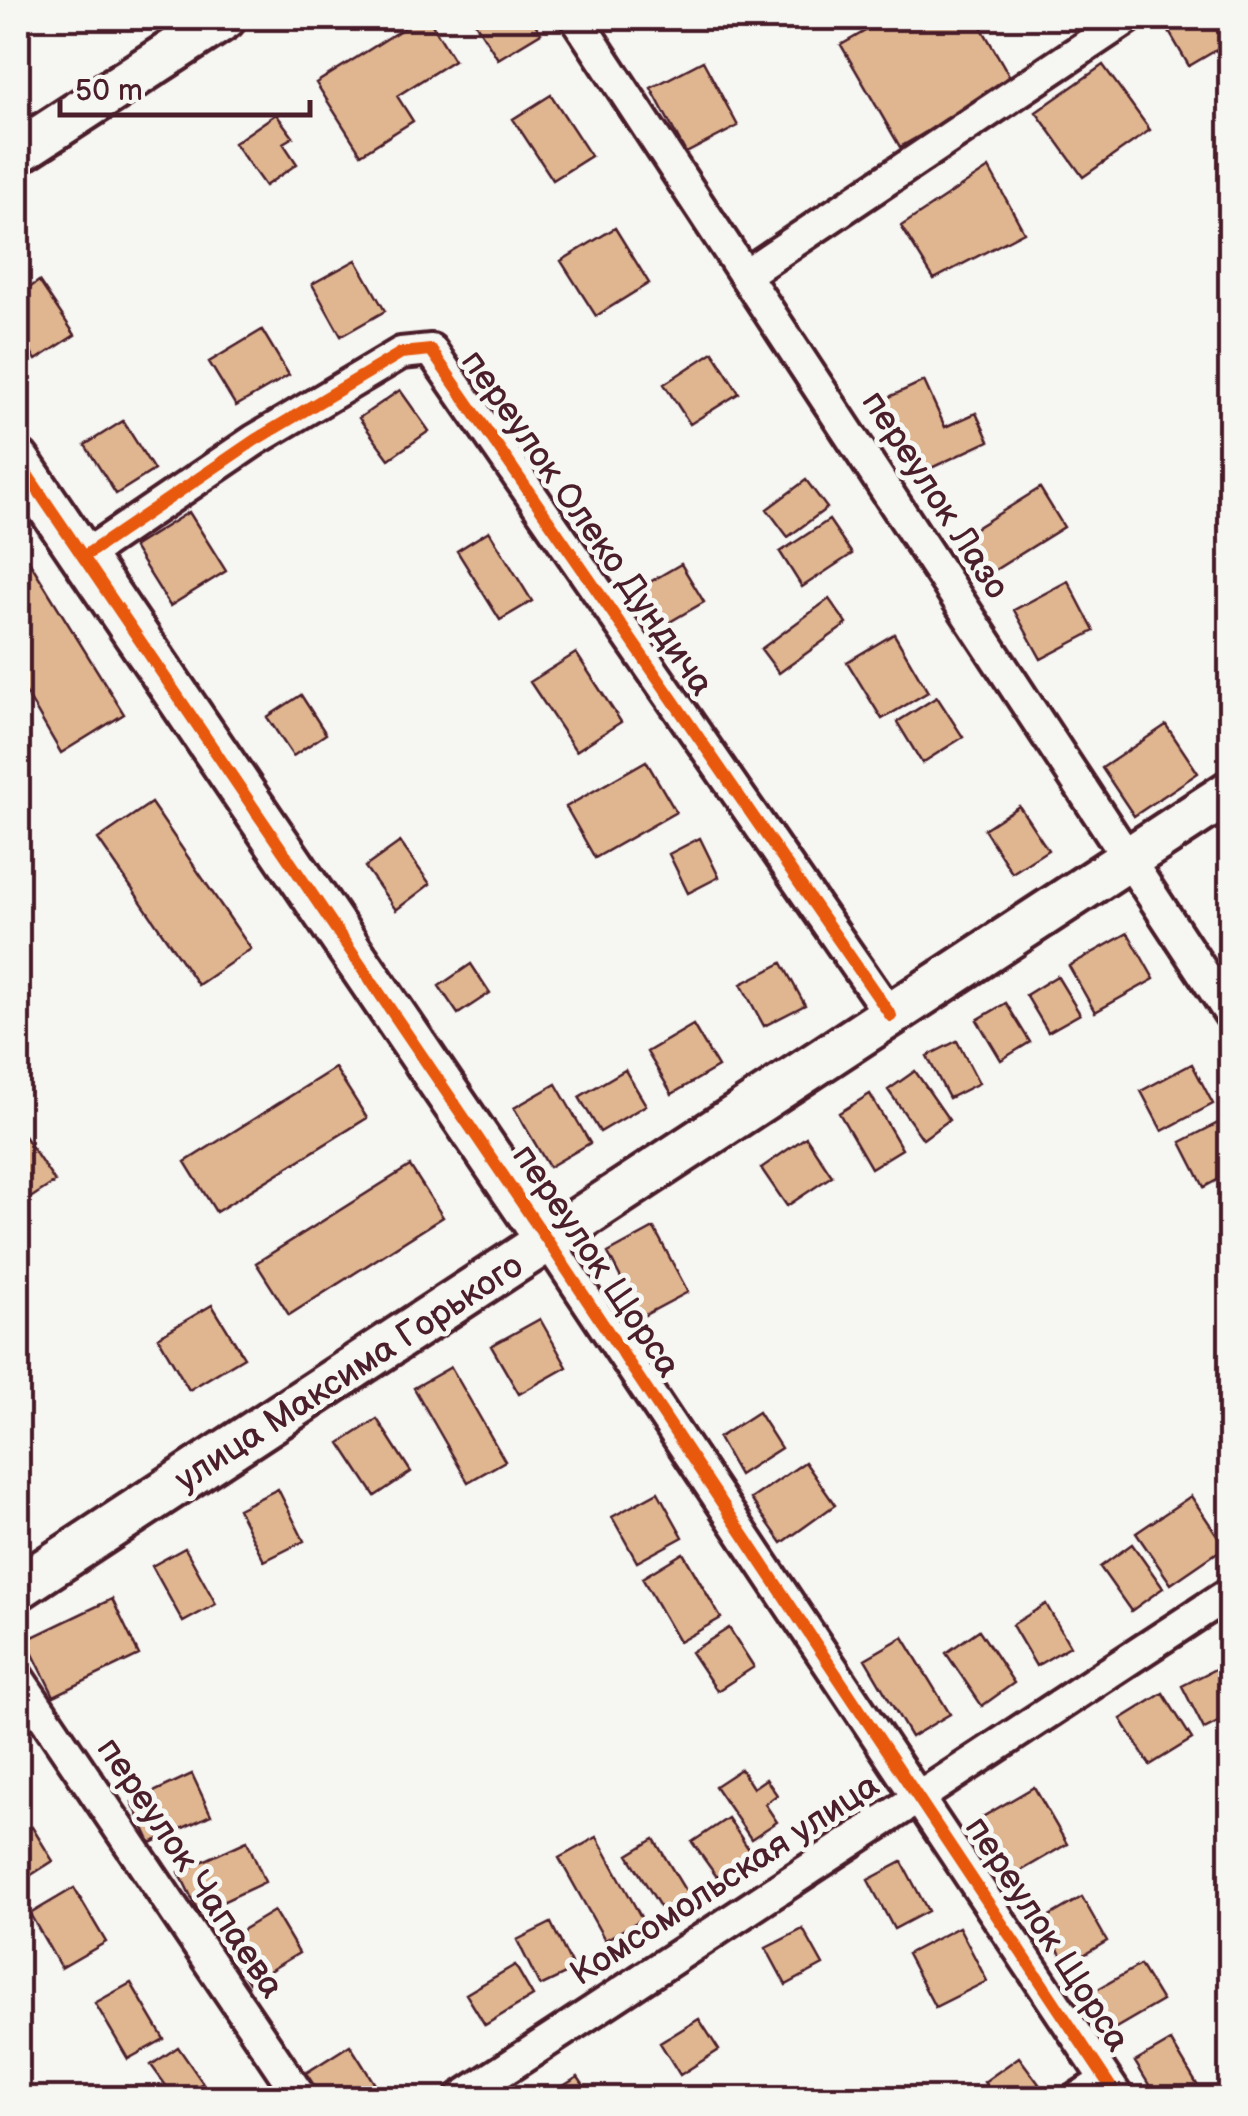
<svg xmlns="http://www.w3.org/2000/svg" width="1248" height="2116" font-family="'Balsamiq Sans',sans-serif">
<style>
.building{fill:#dfb690;stroke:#4a1f2b;stroke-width:2.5}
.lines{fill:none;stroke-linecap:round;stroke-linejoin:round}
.lane-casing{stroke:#4a1f2b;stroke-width:22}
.street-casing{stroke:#4a1f2b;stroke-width:38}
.secondary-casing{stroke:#4a1f2b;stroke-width:50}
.lane{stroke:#f6f6f2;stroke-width:15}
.street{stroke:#f6f6f2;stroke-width:30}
.secondary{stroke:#f6f6f2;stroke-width:42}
.cycleway-casing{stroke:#f6f6f2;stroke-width:19}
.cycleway{stroke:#e8590c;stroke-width:12}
.labels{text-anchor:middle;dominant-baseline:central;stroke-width:10;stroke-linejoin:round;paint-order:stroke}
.street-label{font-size:35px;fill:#4a1f2b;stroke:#f6f6f2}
</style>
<rect width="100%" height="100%" fill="#f6f6f2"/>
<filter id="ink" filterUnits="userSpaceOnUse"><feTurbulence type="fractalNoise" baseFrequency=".01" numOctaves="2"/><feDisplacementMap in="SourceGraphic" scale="20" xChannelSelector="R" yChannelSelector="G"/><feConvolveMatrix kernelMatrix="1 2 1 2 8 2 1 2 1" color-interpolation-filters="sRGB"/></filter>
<g filter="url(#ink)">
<path class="building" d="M420,18H428L454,60L397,96L413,121L361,154L316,83Z
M472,18H531L541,33L498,59Z
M888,18H976L1013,82L900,147L841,45Z
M1161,18H1230V42L1189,66Z
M703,61L738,126L686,153L651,88Z
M1103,65L1150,130L1083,177L1036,112Z
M551,95L591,156L553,180L513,119Z
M276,114L293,137L283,143L297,164L265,186L234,143Z
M989,168L1024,232L934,279L901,226Z
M615,228L649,283L596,316L561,261Z
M356,260L385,311L341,336L312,284Z
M39,281L75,335L36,360L18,332V296Z
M262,330L289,375L236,406L209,362Z
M713,352L739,393L690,424L664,384Z
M924,381L945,427L976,413L989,441L912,477L878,402Z
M400,390L429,431L389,459L359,418Z
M123,421L154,470L116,494L85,445Z
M806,480L827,508L788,537L767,509Z
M1040,488L1064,527L979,580L955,541Z
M189,512L226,571L170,606L133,547Z
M829,520L852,554L802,587L780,552Z
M489,531L532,601L500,620L457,551Z
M18,543L124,714L61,753L18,679Z
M681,564L704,602L661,627L638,589Z
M1068,581L1094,631L1041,659L1014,610Z
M829,599L847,624L779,673L761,649Z
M894,634L928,692L882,719L847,662Z
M576,653L621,722L576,751L530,682Z
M301,695L326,734L293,756L267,717Z
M937,697L963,737L922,763L897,722Z
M1166,725L1198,773L1134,816L1102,768Z
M646,761L676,812L595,858L566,807Z
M151,803L251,949L198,985L98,839Z
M1019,806L1048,850L1012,873L984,829Z
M700,838L719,877L688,893L669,854Z
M400,842L430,884L396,910L365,867Z
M1128,933L1154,979L1095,1012L1069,966Z
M782,963L805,1005L764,1026L741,984Z
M471,964L490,993L458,1014L439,986Z
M1057,976L1080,1014L1048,1032L1026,995Z
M1006,1003L1030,1042L1001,1060L977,1020Z
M693,1025L718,1067L672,1094L647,1052Z
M957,1041L979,1083L949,1098L927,1056Z
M1192,1064L1213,1104L1162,1131L1141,1091Z
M335,1068L367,1118L216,1212L185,1162Z
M625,1070L646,1105L600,1132L579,1097Z
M915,1071L949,1120L923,1139L888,1090Z
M556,1084L590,1143L549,1167L514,1108Z
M870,1094L902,1149L871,1168L839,1113Z
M1226,1119L1230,1127V1173L1204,1187L1181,1142Z
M22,1133L55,1182L18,1206V1136Z
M806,1137L832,1176L787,1206L761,1168Z
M410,1166L443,1217L289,1315L256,1263Z
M654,1228L688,1292L641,1317L608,1253Z
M212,1305L244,1357L189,1390L158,1337Z
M540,1319L567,1367L519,1394L491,1346Z
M451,1367L505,1461L468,1482L414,1388Z
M758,1412L781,1448L739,1475L718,1438Z
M377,1419L411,1472L375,1496L340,1443Z
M805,1462L835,1505L782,1543L751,1499Z
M278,1489L304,1541L264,1561L238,1509Z
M658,1492L683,1537L637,1562L612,1517Z
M1191,1496L1225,1547L1171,1584L1136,1533Z
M1132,1544L1163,1588L1131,1611L1100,1567Z
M185,1548L216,1604L183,1622L152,1566Z
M683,1553L721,1618L679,1642L642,1578Z
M112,1599L139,1655L54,1696L26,1640Z
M1046,1604L1070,1646L1036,1666L1012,1625Z
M729,1628L754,1667L717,1691L691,1652Z
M979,1630L1014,1683L982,1706L946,1653Z
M903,1637L950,1714L911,1737L865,1659Z
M1229,1662L1230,1716L1204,1729L1182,1686Z
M1163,1693L1192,1739L1150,1765L1121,1719Z
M741,1769L753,1788L766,1779L777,1795L765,1804L777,1822L751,1839L715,1786Z
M192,1774L211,1815L151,1843L132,1802Z
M1034,1787L1067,1844L1012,1876L979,1819Z
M728,1818L752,1854L717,1877L692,1842Z
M32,1827L53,1861L20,1882L18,1836Z
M597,1837L642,1919L605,1940L559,1858Z
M654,1839L688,1895L662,1910L628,1855Z
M247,1841L265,1882L199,1913L179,1872Z
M902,1862L928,1911L894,1929L868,1880Z
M74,1888L106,1942L61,1968L30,1914Z
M1082,1897L1107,1941L1067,1965L1041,1921Z
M274,1911L299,1953L249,1983L224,1941Z
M551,1923L574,1970L540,1986L517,1940Z
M959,1927L987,1981L935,2007L907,1954Z
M803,1929L823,1965L786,1985L766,1948Z
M515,1965L533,1996L485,2025L466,1994Z
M1140,1965L1162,2001L1107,2033L1086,1996Z
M131,1983L164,2039L128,2059L95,2003Z
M699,2019L719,2050L680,2075L660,2043Z
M1171,2041L1202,2093L1193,2098H1157L1135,2062Z
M350,2045L383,2097L381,2098H322L306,2073Z
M178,2047L203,2083L175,2098L151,2065Z
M1019,2057L1039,2084L1018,2098H995L984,2082Z
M578,2077L592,2098H548L547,2096Z"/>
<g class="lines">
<g class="lane-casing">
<path id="lane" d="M18,1047V1078"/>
</g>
<g class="street-casing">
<path id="street" d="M576,18L1230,1014
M746,274L1128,18
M83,557L255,440L401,353L431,350L891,1016
M549,1243L1118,2098
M18,1678L301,2098
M461,2098L1230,1593
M1078,2098L1106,2080"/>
</g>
<g class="secondary-casing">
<path id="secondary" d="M18,152L224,18
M18,461L549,1243
M18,1588L1230,792"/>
</g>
<use href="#lane" class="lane"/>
<use href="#street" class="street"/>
<use href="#secondary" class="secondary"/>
<g class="cycleway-casing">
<path id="cycleway" d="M18,461L549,1243L1118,2098
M83,557L255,440L401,353L431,350L891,1016"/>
</g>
<use href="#cycleway" class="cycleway"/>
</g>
</g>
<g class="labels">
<g class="street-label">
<text transform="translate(935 495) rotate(57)">переулок Лазо</text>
<text transform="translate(587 523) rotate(55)">переулок Олеко Дундича</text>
<text transform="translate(596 1261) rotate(56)">переулок Щорса</text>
<text transform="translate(349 1373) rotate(-33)">улица Максима Горького</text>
<text transform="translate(190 1868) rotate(56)">переулок Чапаева</text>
<text transform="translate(725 1880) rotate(-33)">Комсомольская улица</text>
<text transform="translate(1047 1934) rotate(57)">переулок Щорса</text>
</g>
</g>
<rect width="1248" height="2116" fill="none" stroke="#f6f6f2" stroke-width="60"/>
<rect x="30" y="30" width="1188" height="2056" fill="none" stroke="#4a1f2b" stroke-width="4" filter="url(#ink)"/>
<path d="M60 100v15h250v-15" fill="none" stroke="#4a1f2b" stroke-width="5"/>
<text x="75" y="100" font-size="30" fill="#4a1f2b" stroke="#f6f6f2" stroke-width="8" paint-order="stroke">50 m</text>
</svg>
